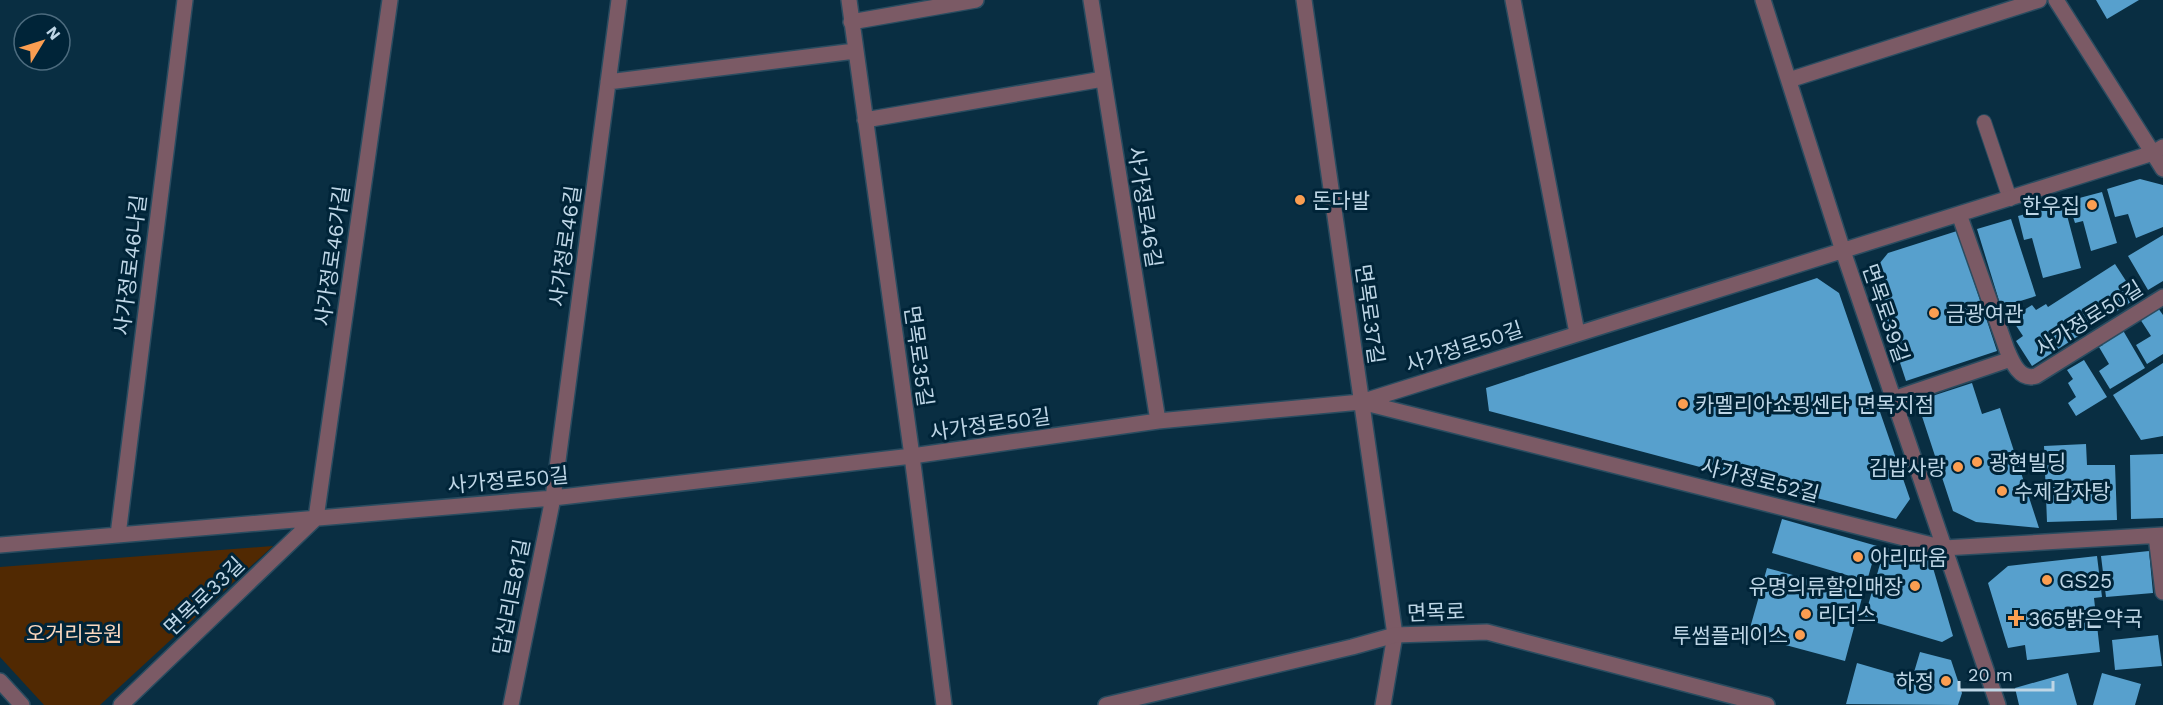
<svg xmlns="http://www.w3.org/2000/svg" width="2163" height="705" font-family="'Work Sans','Noto Sans KR',sans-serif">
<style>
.green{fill:#512902}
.building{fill:#57a0cd}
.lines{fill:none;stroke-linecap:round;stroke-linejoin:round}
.service-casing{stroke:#2a4c60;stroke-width:16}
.minor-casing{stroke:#2a4c60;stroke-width:18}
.tertiary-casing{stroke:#2a4c60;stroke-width:18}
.service{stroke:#7b5a65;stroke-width:14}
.minor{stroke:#7b5a65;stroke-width:15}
.tertiary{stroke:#7b5a65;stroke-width:15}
.poi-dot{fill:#fb9e51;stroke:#002438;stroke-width:2}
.labels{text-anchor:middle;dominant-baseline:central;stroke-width:6;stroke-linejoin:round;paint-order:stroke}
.poi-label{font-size:21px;fill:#bed6e6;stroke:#002438;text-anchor:start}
.street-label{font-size:21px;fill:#bed6e6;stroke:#002438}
.park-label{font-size:21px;fill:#fbd8bf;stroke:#002438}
</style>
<rect width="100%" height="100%" fill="#092e42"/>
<path class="green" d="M273,546L100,705H44L0,657V567Z"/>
<path class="building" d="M2096,0H2139L2107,19Z
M2140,179L2163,185V227L2136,238L2128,214L2115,217L2107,189Z
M2102,192L2117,243L2091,251L2083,221L2075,223L2068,201Z
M2064,204L2081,268L2043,278L2032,238L2024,240L2018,216Z
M2011,219L2036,296L2001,307L1977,229Z
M1957,231L1997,351L1906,381L1871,274L1888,253Z
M2163,235V281L2148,290L2128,256Z
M2115,264L2137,298L2032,366L2016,341L2023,336L2011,318L2032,305L2036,310L2046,304L2048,307Z
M1817,278L1839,293L1910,499L1896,519L1489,411L1486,388Z
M2158,308L2163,315V354L2147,364L2136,345L2151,336L2140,319Z
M2121,327L2145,368L2110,389L2099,371L2109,364L2099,347L2103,345L2100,340Z
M2084,360L2107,397L2076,416L2068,403L2076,397L2068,383L2073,379L2067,370Z
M2163,363V436L2141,440L2113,395Z
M1972,383L1982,414L2000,408L2039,528L1976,522L1953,511L1917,401Z
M2086,444L2087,465H2115L2117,520L2047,522L2044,446Z
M2163,454V518L2131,519L2130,455Z
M1782,519L1877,546L1867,581L1772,553Z
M1885,547L1931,561L1953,636L1942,642L1864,619Z
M2149,551L2153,593L2106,597L2101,556Z
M2097,556L2102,597L2094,598L2100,652L2027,660L2025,645L2008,648L1988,583L2008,566Z
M1767,568L1863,594L1845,661L1748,635Z
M2158,635L2162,666L2115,670L2112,640Z
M1920,652L1951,660L1962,693L1958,705L1846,704L1857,663L1912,679Z
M2068,673L2077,705H2019L2015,688Z
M2102,673L2141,684L2135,705H2093Z"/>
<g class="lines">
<g class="service-casing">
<path id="service" d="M1984,122L2010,199"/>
</g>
<g class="minor-casing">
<path id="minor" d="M849,0L912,456L944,705
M1091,0L1158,421
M1304,0L1395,635L1383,705
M1513,0L1577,333
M1763,0L1843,251L1998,705
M2056,0L2163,169
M851,22L976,0
M1789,80L2039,0
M608,82L855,51
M865,120L1103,79
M1959,214L2007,350C2012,362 2020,381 2036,376L2163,297
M1893,399L2011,359
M1361,402L1944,548L2163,535
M118,535L185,0
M2156,536L2163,592
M0,545L553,498L912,456L1158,421L1361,402L2153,153L2163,147
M0,681L22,705
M121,705L316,518L390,0
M511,705L553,498L619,0"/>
</g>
<g class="tertiary-casing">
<path id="tertiary" d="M1106,705L1352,647L1395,635L1487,632L1767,705"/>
</g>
<use href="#service" class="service"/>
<use href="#minor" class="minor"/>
<use href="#tertiary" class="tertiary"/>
</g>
<g class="poi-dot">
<circle cx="1300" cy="200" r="6"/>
<circle cx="2092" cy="205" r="6"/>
<circle cx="1934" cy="313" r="6"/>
<circle cx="1683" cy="404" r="6"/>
<circle cx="1977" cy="462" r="6"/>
<circle cx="1958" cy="467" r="6"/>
<circle cx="2002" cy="491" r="6"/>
<circle cx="1858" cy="557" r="6"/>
<circle cx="2047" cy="580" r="6"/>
<circle cx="1915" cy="586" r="6"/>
<circle cx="1806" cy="614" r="6"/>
<path d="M2013 609h6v6h6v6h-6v6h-6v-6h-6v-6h6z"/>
<circle cx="1800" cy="635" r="6"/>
<circle cx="1946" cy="681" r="6"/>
</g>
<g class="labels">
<g class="poi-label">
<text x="1312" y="200">돈다발</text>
<text x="2080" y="205" text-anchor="end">한우집</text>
<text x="1946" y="313">금광여관</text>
<text x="1695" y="404">카멜리아쇼핑센타 면목지점</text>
<text x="1989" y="462">광현빌딩</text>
<text x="1946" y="467" text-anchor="end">김밥사랑</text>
<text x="2014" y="491">수제감자탕</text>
<text x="1870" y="557">아리따움</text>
<text x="2059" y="580">GS25</text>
<text x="1903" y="586" text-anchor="end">유명의류할인매장</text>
<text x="1818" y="614">리더스</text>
<text x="2028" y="618">365밝은약국</text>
<text x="1788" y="635" text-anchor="end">투썸플레이스</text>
<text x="1934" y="681" text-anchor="end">하정</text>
</g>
<g class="street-label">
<text transform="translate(1145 207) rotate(81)">사가정로46길</text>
<text transform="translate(565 246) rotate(-82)">사가정로46길</text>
<text transform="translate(332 256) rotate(-82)">사가정로46가길</text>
<text transform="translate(130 265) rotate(-83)">사가정로46나길</text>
<text transform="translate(1886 313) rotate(71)">면목로39길</text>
<text transform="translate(1370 314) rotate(82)">면목로37길</text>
<text transform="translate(2089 318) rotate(-32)">사가정로50길</text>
<text transform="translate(1464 347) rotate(-18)">사가정로50길</text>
<text transform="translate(919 356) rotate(82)">면목로35길</text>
<text transform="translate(990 424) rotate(-8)">사가정로50길</text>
<text transform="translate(508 480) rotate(-5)">사가정로50길</text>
<text transform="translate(1760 480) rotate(14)">사가정로52길</text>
<text transform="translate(204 596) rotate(-44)">면목로33길</text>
<text transform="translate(511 597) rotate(-79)">답십리로81길</text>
<text transform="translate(1436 612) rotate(-2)">면목로</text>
</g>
<g class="park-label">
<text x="74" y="633">오거리공원</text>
</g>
</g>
<g transform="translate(42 42) rotate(52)"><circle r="28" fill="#002438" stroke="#4c6b7e" stroke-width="1.5"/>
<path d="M0-4.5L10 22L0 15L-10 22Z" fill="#fb9e51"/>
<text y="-9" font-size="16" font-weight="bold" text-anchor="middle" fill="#bed6e6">N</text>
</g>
<path d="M1959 681v9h94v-9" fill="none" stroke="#bed6e6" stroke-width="3"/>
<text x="1968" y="681" font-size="18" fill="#bed6e6" stroke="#002438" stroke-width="4.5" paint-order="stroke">20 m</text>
</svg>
